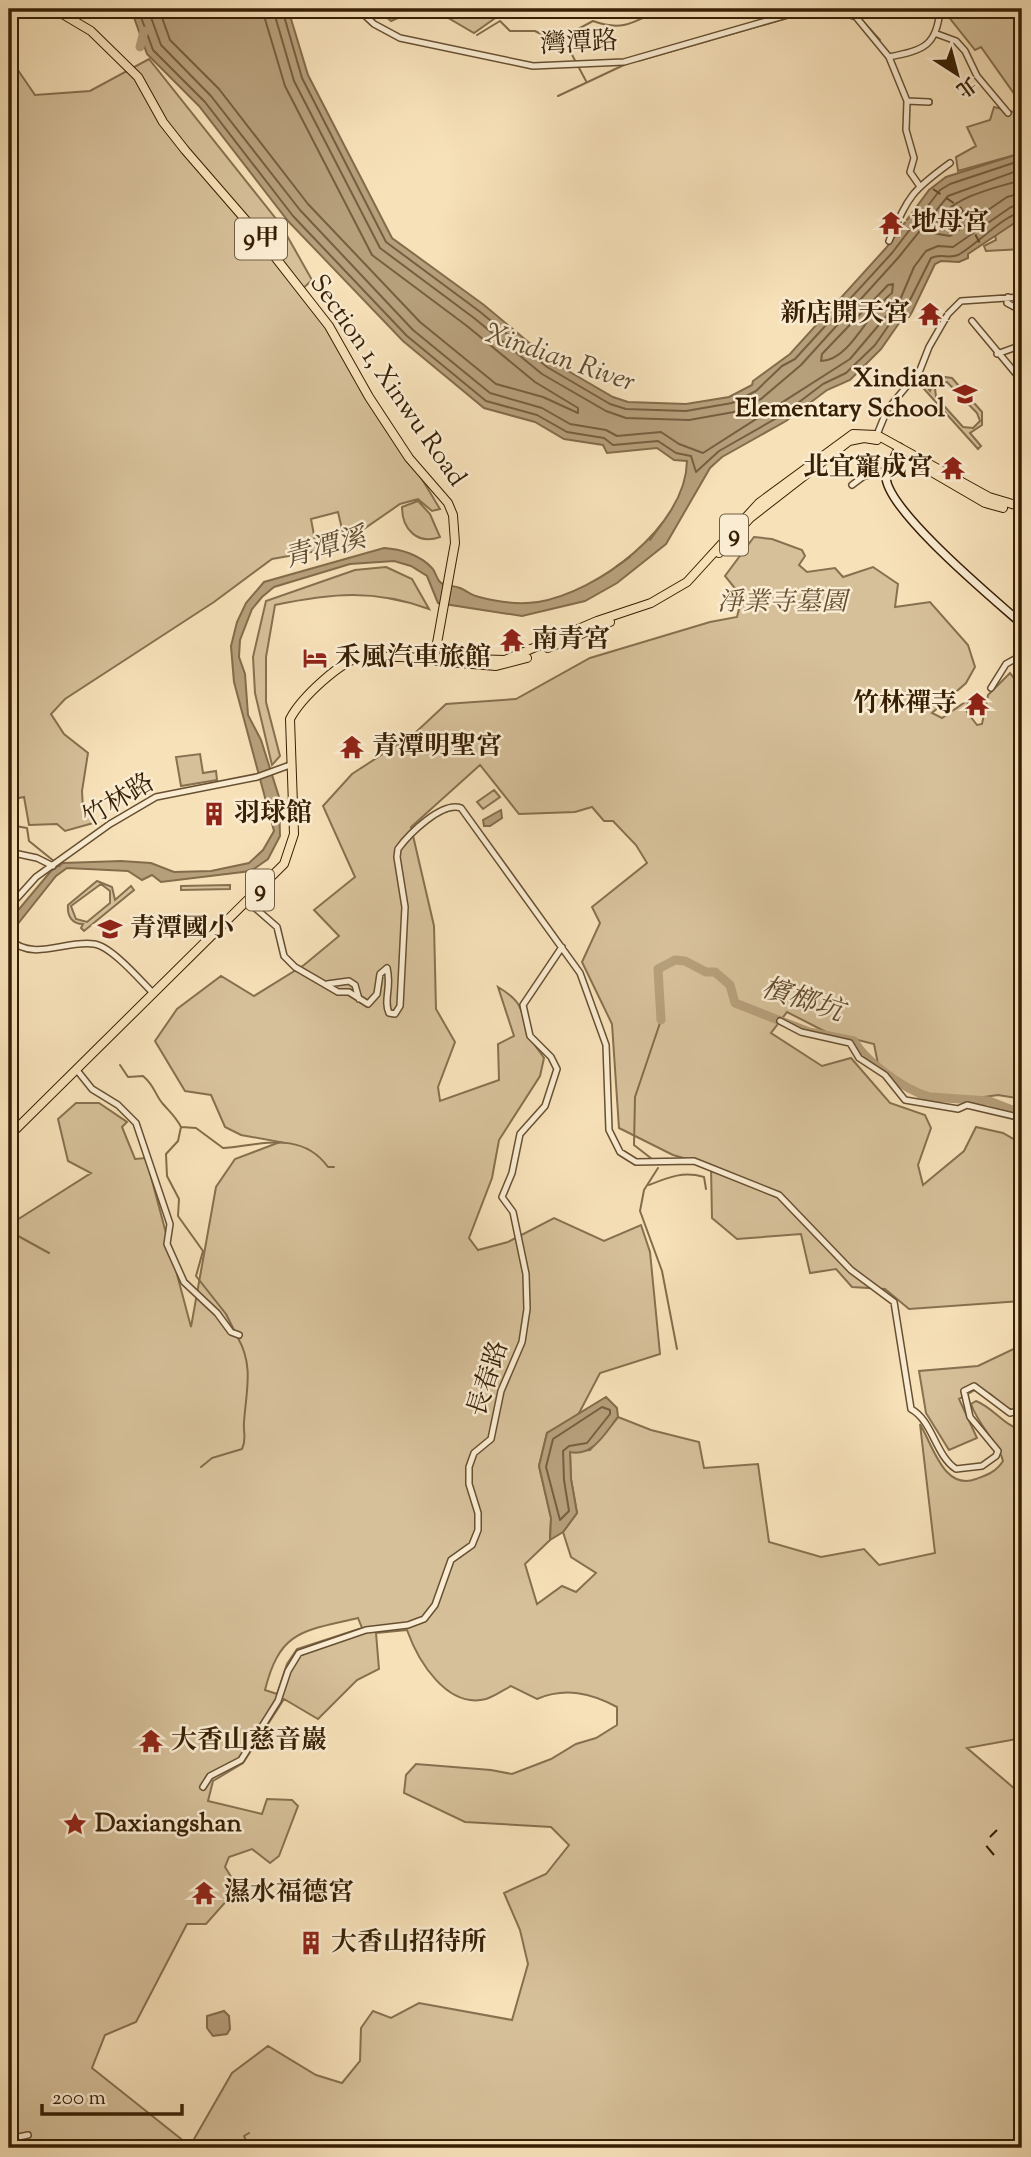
<svg xmlns="http://www.w3.org/2000/svg" width="1031" height="2157" font-family="'Sorts Mill Goudy','Noto Serif TC',serif">
<style>
.green{fill:#d6c09a;stroke:#86704f;stroke-width:2;fill-rule:evenodd}
.water{fill:#b69f7b;stroke:#836c4b;stroke-width:2}
.lines{fill:none;stroke-linecap:round;stroke-linejoin:round}
.shore{stroke:#765f40;stroke-width:2}
.stream{stroke:#836c4b;stroke-width:2}
.river{stroke:#b69f7b;stroke-width:9}
.ferry{stroke:#634c2e;stroke-width:2;stroke-dasharray:9 7;stroke-linecap:butt}
.street-casing{stroke:#675031;stroke-width:8}
.secondary-casing{stroke:#371f04;stroke-width:10}
.primary-casing{stroke:#371f04;stroke-width:10}
.street{stroke:#faecd2;stroke-width:5}
.secondary{stroke:#faecd2;stroke-width:7}
.primary{stroke:#f7e1b9;stroke-width:8}
.rail{stroke:#371f04;stroke-width:2;stroke-dasharray:12 12;stroke-linecap:butt}
.labels{text-anchor:middle;dominant-baseline:central;stroke-width:5;stroke-linejoin:round;paint-order:stroke}
.shield{fill:#faecd2;stroke:#725c42;stroke-width:2}
.shield-label{font-size:24px;font-weight:bold;fill:#371f04}
.street-label{font-size:26px;fill:#371f04;stroke:#faecd2}
.poi-label{font-size:26px;font-weight:bold;fill:#371f04;stroke:#faecd2;text-anchor:start}
.park-label{font-size:26px;font-style:italic;fill:#674f31;stroke:#faecd2}
.water-label{font-size:28px;font-style:italic;fill:#634c2e;stroke:#faecd2}
</style>
<rect width="100%" height="100%" fill="#f7e1b9"/>
<filter id="stains"><feTurbulence type="fractalNoise" baseFrequency=".00286" numOctaves="4"/><feColorMatrix values="0 0 0 0 .2 0 0 0 0 .09 0 0 0 0 .02 0 0 0 .5 -.17"/></filter>
<radialGradient id="worn" r=".72"><stop offset=".6" stop-color="#630" stop-opacity="0"/><stop offset="1" stop-color="#630" stop-opacity=".3"/></radialGradient>
<path class="green" d="M377,9H418L391,21Z
M433,9H508L474,33Z
M946,9H1022V105L981,47L975,50L948,16Z
M9,57L35,95L90,91L149,59L281,225L312,280L299,292L332,330L440,509L432,511L418,499L400,504L345,542L338,512L311,519L317,551L272,559L214,602L65,699L51,714L64,734L88,753L82,791L83,810L97,822L65,831L57,824L29,825L24,797L9,800Z
M994,107L1022,114V153L958,171L956,157L976,146L967,127L990,120Z
M1022,218V249L986,251L984,246L996,240L995,235Z
M945,377L952,378L982,412V425L970,433L981,446L978,449L924,389L927,387L930,391L934,380ZM947,382L977,413L980,421L973,428L963,427L936,397L935,388Z
M418,501L430,514L440,537C418,545 402,530 402,507Z
M754,537L772,539L802,550L805,556L799,565L807,572L835,568L843,577L873,567L898,584L895,607L930,602L968,645L975,667L966,683L932,713L942,718L968,700L967,712L977,725L982,724L988,695L1010,673L1022,689V1099L998,1095L970,1099L919,1097L878,1064L874,1044L826,1032L787,1012L771,1033L822,1066L851,1058L890,1103L925,1115L931,1128L918,1165L923,1185L964,1151L976,1127L1003,1133L1022,1144V1301L909,1309L885,1289L852,1287L836,1269L810,1273L801,1234L737,1239L712,1218L711,1166L673,1155L619,1128L612,1024L582,962L600,923L592,907L647,863L636,845L613,821H604L592,807L575,812L519,814L480,765L411,827L434,926L436,1009L455,1042L438,1087L440,1101L499,1080L498,1044L514,1036L498,987C523,1002 520,1008 528,1033C531,1042 539,1050 544,1058L540,1076L499,1140L492,1178L469,1238L478,1250L508,1242L554,1218L604,1241L641,1225L650,1252L660,1354L600,1373L577,1417L547,1433L539,1466L551,1518L550,1540L525,1564L537,1604L562,1586L576,1592L596,1573L571,1557L563,1532L577,1513L571,1479L570,1452L590,1450L618,1417L651,1430L699,1442L704,1468L758,1464L769,1542L821,1557L864,1549L879,1565L935,1553L920,1424C933,1446 944,1491 976,1479C987,1475 996,1472 1003,1461C999,1443 979,1427 971,1404L976,1401C994,1408 1004,1426 1022,1430V1738L967,1748L1022,1795V2148H9V1225L91,1173L68,1161L58,1119L76,1103H99L127,1122L122,1127L135,1159L146,1158L191,1327L216,1187L235,1159L280,1142L241,1135L225,1127L211,1095L185,1091L155,1041L177,1009L221,976L254,996L304,965L339,936L314,910L355,877L323,806L352,774L415,733L446,704L516,699L590,658L710,622L737,617L742,597L725,576ZM358,1618L362,1628L297,1649L287,1664L277,1694L265,1690C280,1630 303,1631 358,1618ZM407,1630C418,1661 447,1709 486,1699C495,1696 503,1690 511,1686L537,1699C565,1687 591,1693 617,1707V1725L596,1738L576,1744L551,1759L512,1774L491,1770L416,1764L406,1775L404,1793L465,1822L551,1827L569,1845L546,1874L504,1893L520,1930L528,1964L512,2020L419,2003L391,2018L373,2011L361,2028L360,2061L342,2083L316,2075L268,2046L232,2073L190,2146L92,2068L105,2035L136,2022L187,1924H206L238,1888L225,1867L229,1857L252,1849L270,1863L279,1856L298,1806L292,1800L267,1799L262,1814L208,1801L213,1781L243,1763L284,1699L318,1719L357,1680L379,1669L376,1633Z
M386,567L412,579L429,609C374,589 332,593 275,605L266,657V702L280,756L272,765L255,693L253,657L266,601L355,570Z
M200,754L203,773L216,771L217,780L181,786L176,757Z
M494,790L500,797L483,809L477,802Z
M97,881L112,887L115,900L131,886L134,890L84,931L81,928L83,924C72,924 67,916 68,905ZM101,884L110,891V903L87,922L76,919L71,906Z
M230,885V889L181,890V886Z
M1022,1345V1414L1017,1417L990,1394L975,1390L959,1399L977,1438L949,1450L926,1413L919,1371L978,1366Z"/>
<path class="water" d="M131,9H288L308,75L392,238L484,305L551,361L613,397L628,402L686,404L729,397L752,385L753,381L790,354L886,248L929,190L946,177L1022,153V218L968,254V258L959,262L941,261L935,264L912,312L909,317L904,316L881,349L850,380L827,390L786,421L722,457L710,468L666,544L617,583L585,601L522,616L438,603L427,576L411,566L394,561L350,564L274,587L262,597L252,609L240,640L239,657L245,674L248,715L261,740L279,797L280,836L268,859L251,871L161,882L152,875L142,880L128,871L67,868L56,876L9,935V921L51,871L63,863L121,861L151,863L174,872L211,871L249,863L263,850L274,831L234,682L231,646L237,622L246,603L264,582L384,548C401,549 420,555 432,568C436,572 436,578 440,582C445,587 453,585 460,588C467,591 472,596 479,597C498,602 518,605 538,602C596,593 686,527 687,461L674,460L657,448L607,453L603,445L564,439L535,422L484,408L403,341L288,221L199,106L147,54Z
M501,810L502,818L490,826H484L483,820Z
M606,1397L617,1408L618,1417C605,1433 593,1457 570,1452L571,1479L577,1513L563,1532L550,1540L551,1518L539,1466L547,1433Z
M224,2011L229,2016L230,2029L227,2034L213,2036L207,2028V2016Z"/>
<g class="lines">
<path class="shore" d="M138,9L153,50L205,102L293,216L407,336L486,401L537,415L567,432L604,438L613,445L658,441L676,453L691,456L696,472L719,451L782,415L823,384L846,373L875,345L898,312L906,308L931,258C941,253 948,259 958,255C974,247 1005,214 1022,212
M148,9L161,45L211,96L300,210L413,330L490,393L542,408L570,424L606,430L617,436L661,432L679,444L703,453L850,359L900,300L914,267L926,251L938,246L953,247L1011,207L1022,204
M159,9L170,40L219,89L308,204L420,322L496,384L543,397L578,413V408L535,382L467,326L372,255L285,86L262,9
M273,9L294,81L380,248L474,318L542,374L606,411L626,418L689,420L734,412L761,399L801,365L898,258L948,196L1022,169
M282,9L302,78L386,242L479,311L547,367L610,404L626,409L686,411L732,403L756,391L782,366L795,359L892,253L940,190L950,184L1022,160
M1022,180C992,189 941,198 932,233L950,236L1007,197L1022,193
M893,284L892,293C869,310 850,361 821,361L822,354L888,285Z
M602,1407L610,1410V1414L587,1443L569,1446L563,1451L564,1480L569,1511L560,1520L546,1467L553,1439Z"/>
<path class="stream" d="M860,18L880,40L879,43
M477,35L500,21L510,31H535L549,38H563L586,81
M567,35L593,21C623,32 634,22 661,9
M638,61L815,10
M558,96L626,64
M650,540L661,525
M617,566L630,557
M9,825L27,828L29,841L60,866
M120,1065L128,1077L143,1076C155,1086 155,1095 163,1104C170,1112 176,1117 181,1127L178,1141L166,1154L167,1176L179,1199L178,1216L203,1251L196,1276L226,1314L234,1330
M181,1127L196,1128L223,1148C261,1145 301,1130 328,1167H334
M652,1159L634,1145L635,1097L661,1020
M658,1168L644,1190L640,1211L662,1271L677,1349
M649,1185C669,1177 683,1171 704,1177L706,1189
M9,1231L49,1253
M201,1467L212,1458L242,1449C247,1439 243,1433 244,1422C246,1392 254,1366 238,1338
M249,2148L244,2136L249,2133
M341,2148L344,2146"/>
<path class="river" d="M140,47L144,31
M661,1020L658,969L675,960L685,961L706,972H715L730,985L735,1003L809,1032L854,1041C866,1062 904,1089 927,1096
M931,1097L989,1101L1022,1114"/>
<path class="ferry" d="M933,189L961,208L982,247"/>
<g class="street-casing">
<path id="street" d="M358,9L374,24L400,38L533,66L624,62L808,9
M833,9L856,17L889,57L907,101L906,130L914,158L910,172L919,185
M9,10L12,9
M856,17L877,9
M937,34L956,41L965,51L977,76L1008,113
M889,57C924,50 937,46 940,9
M907,101L929,102
M889,241C909,196 910,192 950,163
M1008,297L1007,303L1022,311
M972,321L1022,381
M997,354L1022,345
M876,437L887,410L920,370L929,347L948,314L961,301L1022,297
M852,485L864,476L888,470
M991,688L1006,664L1022,655
M9,852L37,858L53,866
M247,901L277,927L284,956L295,967L338,992H349L368,1004L377,994L380,974L387,968C392,987 383,1000 389,1013L395,1014L400,1006L405,907L397,857L398,849C409,834 442,801 461,808L580,973L606,1045L609,1130L620,1152L636,1162L694,1161L779,1195L851,1270L894,1302L911,1409C933,1421 935,1455 956,1469L982,1466L996,1456L998,1451L970,1417L964,1391L974,1386L1010,1413L1022,1410
M9,907L36,877L110,824L156,797L257,777L290,765
M9,939C34,962 64,940 94,944C111,946 140,980 153,993
M327,984L349,981L355,985L359,999
M780,1021L801,1032L850,1043L859,1058L885,1075L905,1100L958,1109L967,1105L1022,1118
M76,1069L92,1089L118,1105L136,1123L170,1224L167,1244L184,1282L217,1313L231,1332L239,1335
M203,1787L210,1776L241,1760L278,1701L288,1671L299,1653L366,1630L408,1625L424,1619L435,1605L451,1560L472,1545L478,1530V1513L469,1484V1467L474,1453L491,1439L501,1391L522,1342L527,1309L526,1274L513,1212L502,1197L512,1173L520,1134L545,1106L557,1069L551,1057L530,1036L523,1005L562,947
M9,2139L28,2135"/>
</g>
<g class="secondary-casing">
<path id="secondary" d="M899,447L886,476C885,509 995,600 1022,624"/>
</g>
<g class="primary-casing">
<path id="primary" d="M54,9L91,31L138,77L163,122L185,150L250,225L329,326L369,397L409,458L448,503L453,515L455,543L434,660
M918,464L985,503L1003,508
M719,553L750,518L849,441L864,438L877,440
M548,648L610,622
M437,661L496,666L527,658
M9,1136L284,864L294,834L290,719C301,698 340,661 363,656L505,660L597,621L651,603L687,582L759,503L853,434L877,435L989,497L1022,507"/>
</g>
<use href="#street" class="street"/>
<use href="#secondary" class="secondary"/>
<use href="#primary" class="primary"/>
<path class="rail" d="M994,1855L984,1843L997,1830"/>
</g>
<defs>
<g id="temple-bare" transform="scale(1.89)"><path d="M0-6L5-2H3V0L6.5 2.5H4V6H1.5V3h-3V6H-4V2.5H-6.5L-3 0V-2H-5Z" fill="#8f2418" stroke="#faecd2" stroke-width="2.5" paint-order="stroke"/></g>
<g id="school-bare" transform="scale(1.89)"><path d="M0-5L7-2L0 1L-7-2ZM-4 1L0 2.5L4 1V4Q0 6-4 4Z" fill="#8f2418" stroke="#faecd2" stroke-width="2.5" paint-order="stroke"/></g>
<g id="hotel-bare" transform="scale(1.89)"><path d="M-6-4.5h1.5V1H6V5H4.5V3h-9V5H-6ZM-4 0a1.8 1.8 0 1 1 3.6 0ZM.5 0V-2.5h3Q6-2.5 6 0Z" fill="#8f2418" stroke="#faecd2" stroke-width="2.5" paint-order="stroke"/></g>
<g id="building-bare" transform="scale(1.89)"><path d="M-4-6H4V6H1V3H-1V6H-4ZM-2.5-4.3h1.7v1.8h-1.7ZM.8-4.3h1.7v1.8H.8ZM-2.5-1h1.7V.8h-1.7ZM.8-1h1.7V.8H.8Z" fill="#8f2418" stroke="#faecd2" stroke-width="2.5" paint-order="stroke"/></g>
<g id="sight-bare" transform="scale(1.89)"><path d="M0-6L1.8-2.2L6-1.7L2.9 1.2L3.7 5.4L0 3.3L-3.7 5.4L-2.9 1.2L-6-1.7L-1.8-2.2Z" fill="#8f2418" stroke="#faecd2" stroke-width="2.5" paint-order="stroke"/></g>
</defs>
<g fill-rule="evenodd">
<use href="#temple-bare" x="891" y="223"/>
<use href="#temple-bare" x="930" y="314"/>
<use href="#school-bare" x="965" y="394"/>
<use href="#temple-bare" x="953" y="468"/>
<use href="#temple-bare" x="512" y="640"/>
<use href="#hotel-bare" x="315" y="658"/>
<use href="#temple-bare" x="977" y="704"/>
<use href="#temple-bare" x="352" y="747"/>
<use href="#building-bare" x="214" y="814"/>
<use href="#school-bare" x="110" y="929"/>
<use href="#temple-bare" x="151" y="1741"/>
<use href="#sight-bare" x="75" y="1824"/>
<use href="#temple-bare" x="204" y="1893"/>
<use href="#building-bare" x="311" y="1943"/>
</g>
<g class="labels">
<g class="shield">
<rect x="235" y="218.5" width="52" height="41" rx="5"/>
<rect x="720" y="514.5" width="28" height="41" rx="5"/>
<rect x="246" y="869.5" width="28" height="41" rx="5"/>
</g>
<g class="shield-label">
<text x="261" y="239">9甲</text>
<text x="734" y="535">9</text>
<text x="260" y="890">9</text>
</g>
<g class="street-label">
<text transform="translate(579 44) rotate(-3)">灣潭路</text>
<text transform="translate(387 381) rotate(55)">Section 1, Xinwu Road</text>
<text transform="translate(119 801) rotate(-31)">竹林路</text>
<text transform="translate(489 1379) rotate(-72)">長春路</text>
</g>
<g class="poi-label">
<text x="911" y="223">地母宮</text>
<text x="910" y="314" text-anchor="end">新店開天宮</text>
<text x="945" y="379" text-anchor="end">Xindian<tspan x="945" dy="30">Elementary School</tspan></text>
<text x="933" y="468" text-anchor="end">北宜寵成宮</text>
<text x="532" y="640">南青宮</text>
<text x="335" y="658">禾風汽車旅館</text>
<text x="957" y="704" text-anchor="end">竹林禪寺</text>
<text x="372" y="747">青潭明聖宮</text>
<text x="234" y="814">羽球館</text>
<text x="130" y="929">青潭國小</text>
<text x="171" y="1741">大香山慈音巖</text>
<text x="95" y="1824">Daxiangshan</text>
<text x="224" y="1893">濕水福德宮</text>
<text x="331" y="1943">大香山招待所</text>
</g>
<g class="park-label">
<text x="782" y="603">淨業寺墓園</text>
</g>
<g class="water-label">
<text transform="translate(560 359) rotate(19)">Xindian River</text>
<text transform="translate(325 549) rotate(-15)">青潭溪</text>
<text transform="translate(802 1001) rotate(18)">檳榔坑</text>
</g>
</g>
<rect width="1031" height="2157" fill="none" stroke="#f7e1b9" stroke-width="35"/>
<rect x="10" y="10" width="1010" height="2136" fill="none" stroke="#371f04" stroke-width="3.5"/>
<rect x="18" y="18" width="996" height="2122" fill="none" stroke="#371f04" stroke-width="2"/>
<g transform="translate(957 74) rotate(144)" stroke="#faecd2" stroke-width="5" paint-order="stroke">
<path d="M0-5L12 26L0 18L-12 26Z" fill="#371f04"/>
<text y="-10" font-size="19" font-weight="bold" text-anchor="middle" fill="#371f04">北</text>
</g>
<path d="M42 2104v10h140v-10" fill="none" stroke="#371f04" stroke-width="3.5"/>
<text x="52" y="2104" font-size="21" fill="#371f04" stroke="#faecd2" stroke-width="5" paint-order="stroke">200 m</text>
<rect width="100%" height="100%" filter="url(#stains)"/>
<rect width="100%" height="100%" fill="url(#worn)"/>
</svg>
